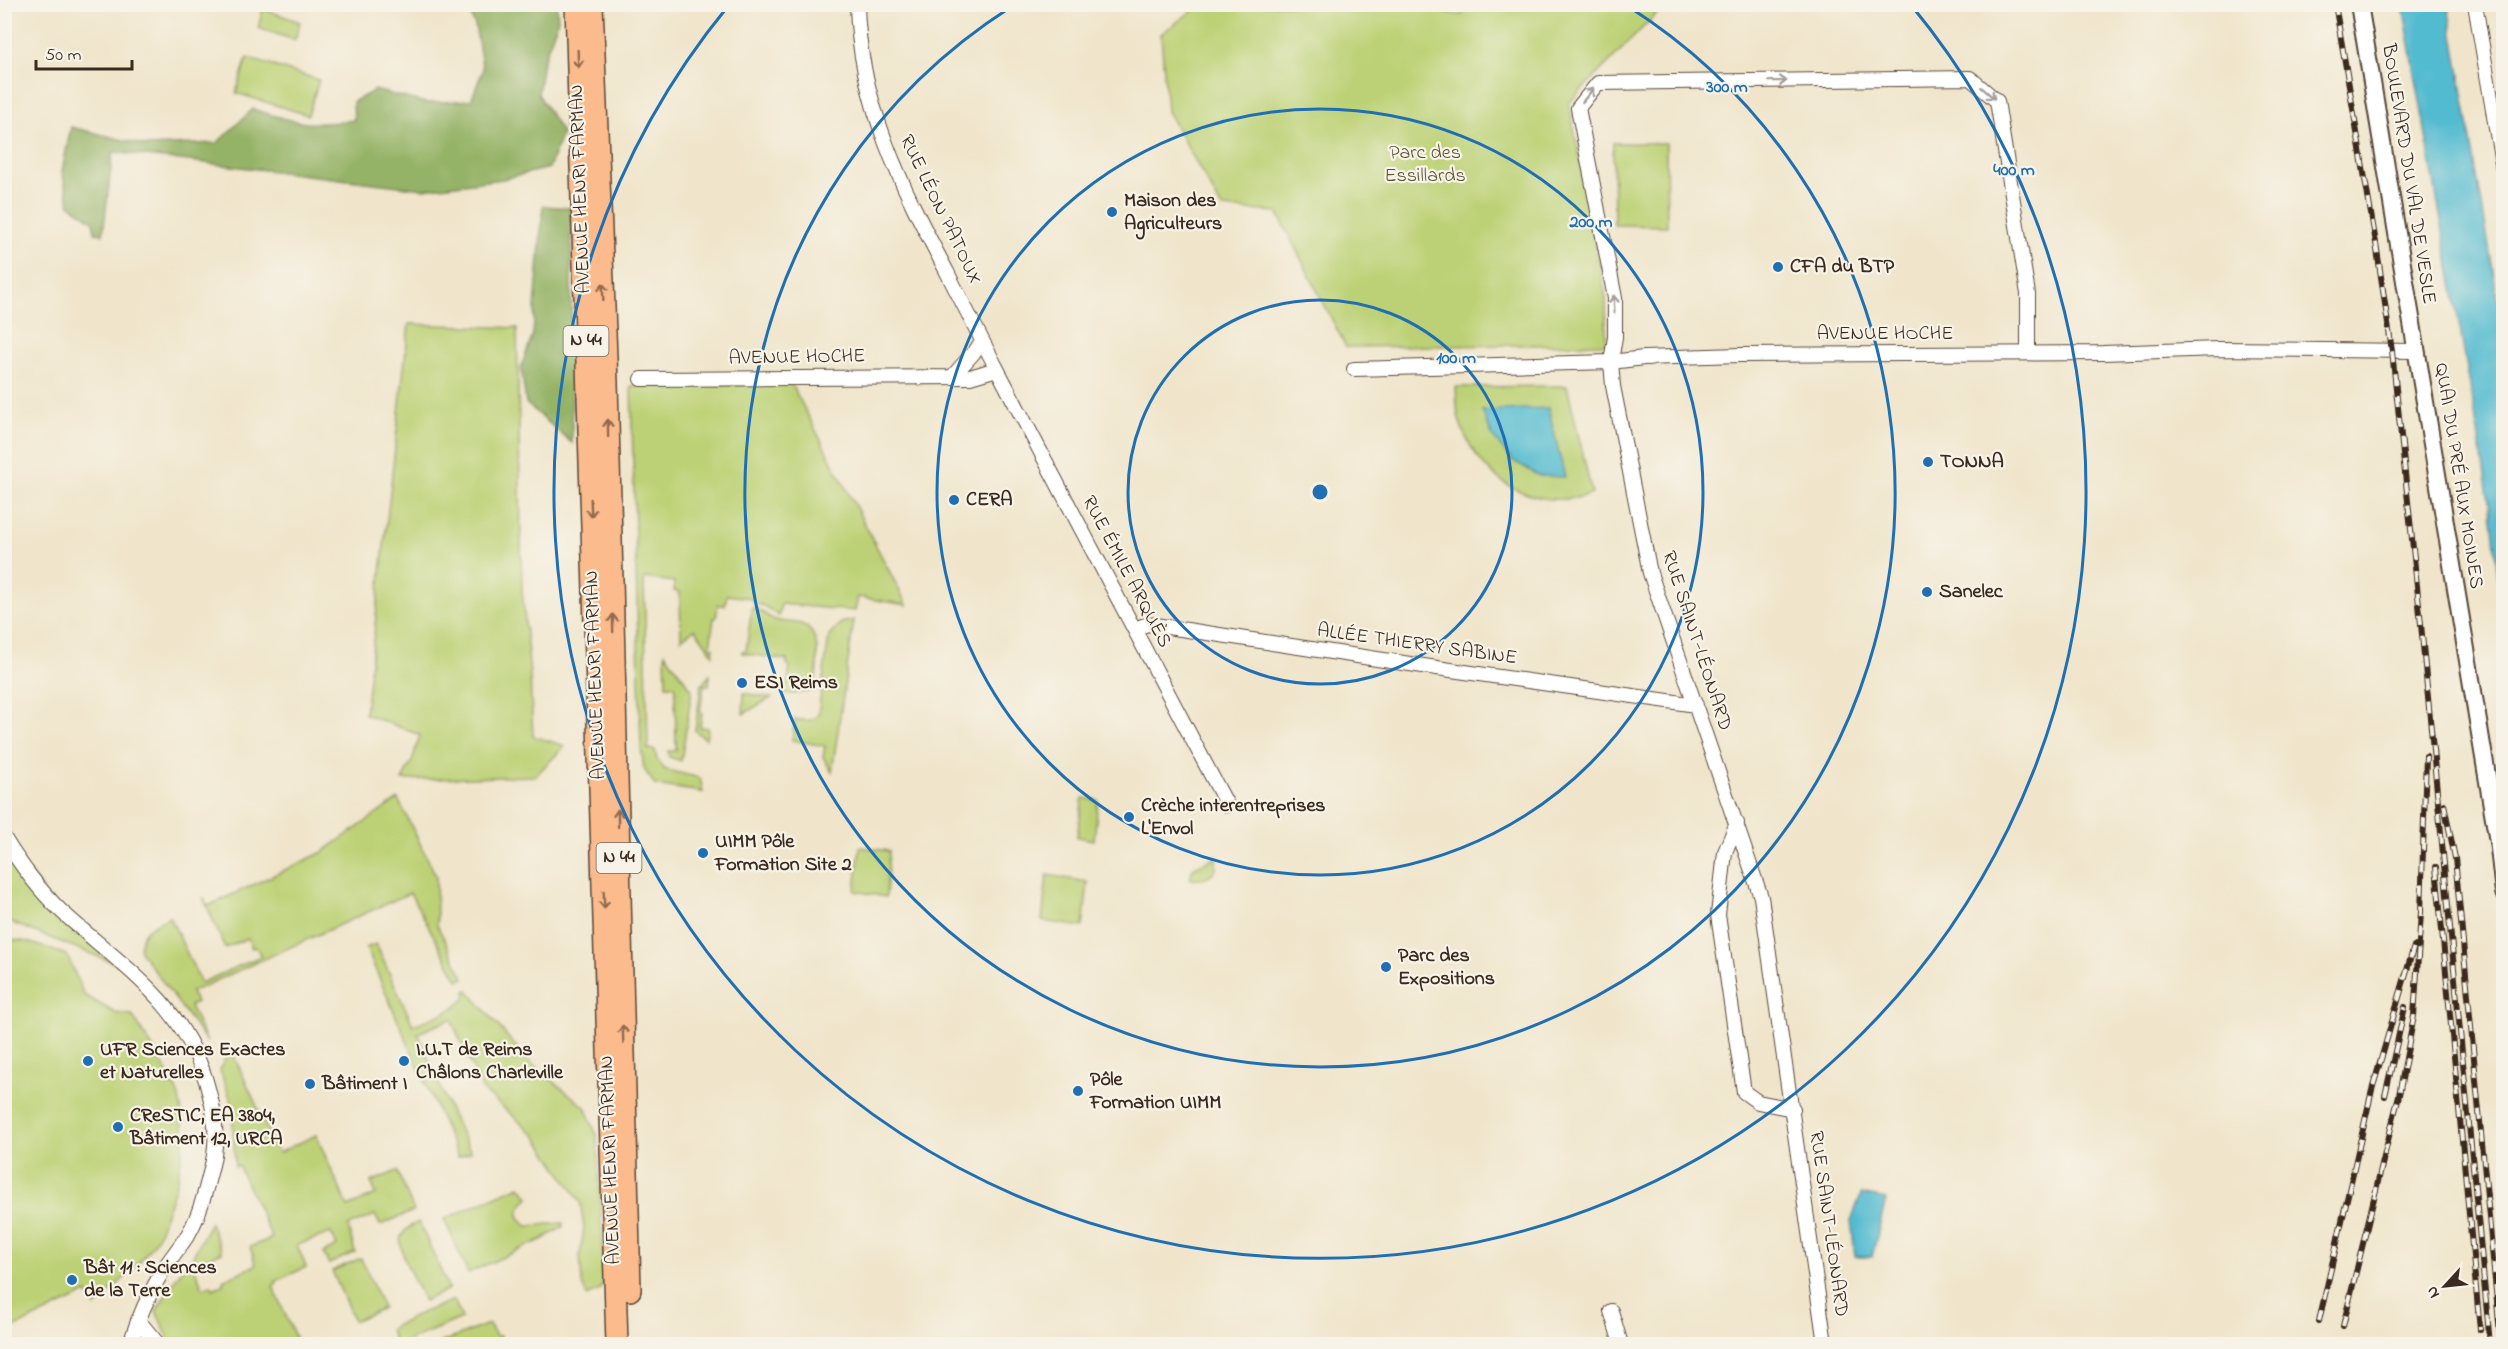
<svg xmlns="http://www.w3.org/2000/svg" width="2508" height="1349" font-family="'Indie Flower',sans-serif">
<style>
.green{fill:#bcd175;stroke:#7c7e4a;stroke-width:1.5}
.forest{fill:#95b366;stroke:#686e42;stroke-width:1.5}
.water{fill:#53bbd0;stroke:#477277;stroke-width:1.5}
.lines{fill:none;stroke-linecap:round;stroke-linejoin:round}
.minor-casing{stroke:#564638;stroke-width:16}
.tertiary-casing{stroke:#564638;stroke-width:20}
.primary-casing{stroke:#564638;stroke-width:24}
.minor{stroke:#fff;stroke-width:14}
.tertiary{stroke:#fff;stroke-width:16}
.primary{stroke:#fbbb8c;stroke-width:21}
.rail-casing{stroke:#3b2a1e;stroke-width:6}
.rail{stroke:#f7f3e8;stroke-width:4;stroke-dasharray:11;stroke-linecap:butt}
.oneway{stroke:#916b50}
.oneway2{stroke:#a79f9a}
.ring{fill:none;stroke:#1f6fb2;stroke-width:3}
.poi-dot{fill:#1f6fb2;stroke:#f7f3e8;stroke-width:2}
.labels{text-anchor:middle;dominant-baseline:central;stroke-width:4.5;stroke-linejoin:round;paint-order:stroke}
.shield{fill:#f7f3e8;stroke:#73665b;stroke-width:1.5}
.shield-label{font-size:18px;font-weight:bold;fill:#3b2a1e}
.park-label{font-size:20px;fill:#5b5434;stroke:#f7f3e8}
.street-label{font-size:20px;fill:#3b2a1e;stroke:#f7f3e8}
.poi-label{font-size:20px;font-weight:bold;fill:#3b2a1e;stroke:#f7f3e8;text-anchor:start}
.centre{fill:#1f6fb2;stroke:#f7f3e8;stroke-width:3}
.ring-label{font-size:18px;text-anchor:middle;font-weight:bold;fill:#1f6fb2;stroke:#f7f3e8;stroke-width:4.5;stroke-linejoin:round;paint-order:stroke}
</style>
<rect width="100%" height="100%" fill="#f7f3e8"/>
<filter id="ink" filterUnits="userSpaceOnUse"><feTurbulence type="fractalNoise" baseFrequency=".0167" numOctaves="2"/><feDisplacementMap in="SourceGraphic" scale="12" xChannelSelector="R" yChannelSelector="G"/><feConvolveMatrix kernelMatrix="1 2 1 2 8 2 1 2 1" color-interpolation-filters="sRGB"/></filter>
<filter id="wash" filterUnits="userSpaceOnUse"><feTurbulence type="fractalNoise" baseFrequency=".008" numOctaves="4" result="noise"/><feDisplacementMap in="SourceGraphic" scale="24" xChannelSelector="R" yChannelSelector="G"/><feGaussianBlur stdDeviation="1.35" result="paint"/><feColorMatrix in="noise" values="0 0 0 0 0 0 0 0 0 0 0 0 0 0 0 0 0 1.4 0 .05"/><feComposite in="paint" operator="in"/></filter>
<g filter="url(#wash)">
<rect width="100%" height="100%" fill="#f0e5cb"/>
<path class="green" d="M1402,5L1461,15L1471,4L1665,5L1569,103L1606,298V344L1346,347L1277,212L1222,208L1167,111L1161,34L1200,5Z
M263,9L300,22L295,40L258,28Z
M247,58L319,80L308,115L236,93Z
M1613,143H1666L1667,226L1614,225Z
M409,324L517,328L522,590L530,675L533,736L565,746L535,776L402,780L412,761L420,735L365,714Z
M791,383L907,605L858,597L855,611L781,604L779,616L764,606L754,603L750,598L727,595L725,605H718L716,618H714L710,646L714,647L713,654L695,629L681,639L680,592L674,591V582L644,578L648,749L655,750L657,760L664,769L700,778L703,792L655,785L644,769L641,747L631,386Z
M1567,386L1592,494C1532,513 1477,479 1459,419C1456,409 1457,397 1456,387Z
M752,607C761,610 765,615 773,619C781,623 792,621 801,624C825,634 816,670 815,690L792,694L782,693L783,687H787L790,666L787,665V660L742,653V651H746Z
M854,620L832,772L823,757L825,746L792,740L795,719C805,721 810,722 818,715L829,636L841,623Z
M665,653L692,690L681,761L669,757L668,751H676L675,685H666Z
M710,675L709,685H704L700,712L702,713L700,727L708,728L706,739L695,731L701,685Z
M744,693L771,698L743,714Z
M1083,798L1098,800L1094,840L1077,837Z
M398,799L436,876L437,925L464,978L458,980L410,893L191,992L196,1002L190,1006L207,1042L140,951C140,928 151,927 170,917L201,983L261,956L256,947L252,948L248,938L225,948L203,897L208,906L321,853Z
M4,838L46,895L132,970L5,920Z
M860,847L889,851L886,897L855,891Z
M1216,857V869C1208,878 1203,881 1190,879L1193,868Z
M1047,875L1088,882L1083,927L1042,921Z
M5,939L28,942L67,955L84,995L115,1013L132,1015L165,1068L171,1085L175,1084C190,1127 183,1171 166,1213C163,1221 161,1231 156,1239C140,1265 116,1286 95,1307L87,1293L5,1332Z
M376,944L413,1025C428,1019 458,1011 466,996L465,991L468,990L527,1060L585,1107L597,1136L604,1279L600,1290L587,1296L582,1284L580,1255L584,1228L580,1201L536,1136L482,1089L451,1019L418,1033L452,1115L471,1152L458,1157L366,948Z
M230,1047L278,1153L316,1135L348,1207L376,1194L371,1182L397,1171L414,1211L380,1225L375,1215L348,1226L355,1252L329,1264L323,1253L337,1246L331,1233L297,1245L306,1267L276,1281L277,1283L273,1286L298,1344H171L156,1311L178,1275L191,1260L210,1223L222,1252L193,1265L203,1288L211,1285L213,1289L224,1284L223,1280L256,1265L250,1247L272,1238L238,1165L235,1167L232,1103L220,1070Z
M520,1186L529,1197C519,1208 513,1215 527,1226L563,1223V1227L543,1239L468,1273L444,1219Z
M419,1222L449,1289L424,1301C418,1287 397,1251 401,1237C404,1229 412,1225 419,1222Z
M361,1258L383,1308L354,1321L332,1271Z
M454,1300L462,1318L400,1344H395L390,1329L421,1313Z
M489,1324L496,1336H500L501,1344H437Z"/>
<path class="forest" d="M465,5H557L558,21L543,61L538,94L562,133L549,168L503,179L424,189L113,152L103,234L95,233L93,221L70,205L62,171L71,127L147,146L217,143L253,109C295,123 309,127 354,120L353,102L375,90L426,103L471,100L483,70L475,25Z
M543,206L571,208L572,443L526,403L521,367L533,334Z"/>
<path class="water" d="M2403,5H2448L2503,329V626L2493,527L2476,420Z
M1548,408L1565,477L1539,476L1512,460L1493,437L1482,411Z
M1861,1194L1886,1199L1872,1257H1855L1851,1221Z"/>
</g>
<g filter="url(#ink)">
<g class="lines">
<g class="minor-casing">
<path id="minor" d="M857,4C859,103 902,187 947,272C970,318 994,363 1018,409C1088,541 1158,673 1227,805
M2475,4L2504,175
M1354,369L1611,362L1644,358L1740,355L2103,353L2219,349L2416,351
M953,376L983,342
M641,379L970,377L997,369
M1134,629L1148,624L1423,666L1696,705
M1737,823L1725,852L1718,915L1744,1092L1758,1102L1793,1109
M4,838C20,864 38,889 60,910C122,967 187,1003 209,1092C216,1117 218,1144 211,1169C206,1189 200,1214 189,1233C181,1246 171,1257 163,1270C149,1294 138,1318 130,1344
M1611,1311L1621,1344
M138,1320L158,1344
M1825,1344L1761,897L1650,573L1613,386L1611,362L1615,337V298L1578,108L1598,83L1970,78L1997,101L2028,294V352"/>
</g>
<g class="tertiary-casing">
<path id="tertiary" d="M2359,4L2499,848L2504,893"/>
</g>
<g class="primary-casing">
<path id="primary" d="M576,4L617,1344
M592,4L607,382L630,1290"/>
</g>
<use href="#minor" class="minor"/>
<use href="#tertiary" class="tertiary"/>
<use href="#primary" class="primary"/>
<g class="rail-casing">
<path id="rail" d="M2335,4L2376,243L2392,351L2420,614L2490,1344
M2444,804L2455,858L2501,1344
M2436,867L2480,1330
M2385,1096L2405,1007
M2319,1321L2372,1090L2414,946
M2343,1326L2399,1095L2414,1016L2421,913L2426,756"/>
</g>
<use href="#rail" class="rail"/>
</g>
<defs><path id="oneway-shaft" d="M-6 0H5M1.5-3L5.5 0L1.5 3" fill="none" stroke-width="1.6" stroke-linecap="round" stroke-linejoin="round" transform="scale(1.5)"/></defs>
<g class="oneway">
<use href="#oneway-shaft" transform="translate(578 59) rotate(88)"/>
<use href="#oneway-shaft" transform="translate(603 292) rotate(-92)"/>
<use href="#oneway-shaft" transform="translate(608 428) rotate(-91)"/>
<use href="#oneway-shaft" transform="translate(591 508) rotate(88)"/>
<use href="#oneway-shaft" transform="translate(613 623) rotate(-91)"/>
<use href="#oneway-shaft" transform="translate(618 818) rotate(-91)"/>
<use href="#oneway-shaft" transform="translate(604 900) rotate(88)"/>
<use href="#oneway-shaft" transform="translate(623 1034) rotate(-92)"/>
</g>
<g class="oneway2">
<use href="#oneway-shaft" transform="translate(1778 81) rotate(-1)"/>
<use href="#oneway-shaft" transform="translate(1988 93) rotate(41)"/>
<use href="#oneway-shaft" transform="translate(1588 95) rotate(-51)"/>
<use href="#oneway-shaft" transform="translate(1614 304) rotate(-92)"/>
</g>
</g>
<g class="ring">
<circle cx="1320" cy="492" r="192"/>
<circle cx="1320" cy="492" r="383"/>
<path d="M1629 7A575 575 0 1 1 1011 7"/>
<path d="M1911 5A766 766 0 1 1 729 5"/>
</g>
<g class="poi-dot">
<circle cx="1112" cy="212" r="6"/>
<circle cx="1778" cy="267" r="6"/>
<circle cx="1928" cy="462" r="6"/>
<circle cx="954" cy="500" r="6"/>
<circle cx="1927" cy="592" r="6"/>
<circle cx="742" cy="683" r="6"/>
<circle cx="1129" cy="817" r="6"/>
<circle cx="703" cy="853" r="6"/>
<circle cx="1386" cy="967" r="6"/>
<circle cx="88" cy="1061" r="6"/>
<circle cx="404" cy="1061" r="6"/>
<circle cx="310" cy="1084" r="6"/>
<circle cx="1078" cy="1091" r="6"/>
<circle cx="118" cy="1127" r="6"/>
<circle cx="72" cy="1280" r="6"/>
</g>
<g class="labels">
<g class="shield">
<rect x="563.5" y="326" width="45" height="30" rx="4.5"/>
<rect x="596.5" y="843" width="45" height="30" rx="4.5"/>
</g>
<g class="shield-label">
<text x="586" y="341">N 44</text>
<text x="619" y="858">N 44</text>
</g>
<g class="park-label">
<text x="1425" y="153">Parc des<tspan x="1425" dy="23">Essillards</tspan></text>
</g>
<g class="street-label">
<text transform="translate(2408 174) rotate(81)">BOULEVARD DU VAL DE VESLE</text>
<text transform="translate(581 189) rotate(-92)">AVENUE HENRI FARMAN</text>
<text transform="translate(940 210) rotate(64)">RUE LÉON PATOUX</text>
<text x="1885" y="334">AVENUE HOCHE</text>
<text transform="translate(797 358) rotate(-1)">AVENUE HOCHE</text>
<text transform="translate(2458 476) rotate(81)">QUAI DU PRÉ AUX MOINES</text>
<text transform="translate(1126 572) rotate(62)">RUE ÉMILE ARQUÈS</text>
<text transform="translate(1696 641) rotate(72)">RUE SAINT-LÉONARD</text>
<text transform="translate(1417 645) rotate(8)">ALLÉE THIERRY SABINE</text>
<text transform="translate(596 675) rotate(-92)">AVENUE HENRI FARMAN</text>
<text transform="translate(611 1160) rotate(-92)">AVENUE HENRI FARMAN</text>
<text transform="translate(1828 1224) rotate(82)">RUE SAINT-LÉONARD</text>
</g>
<g class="poi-label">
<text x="1124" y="201">Maison des<tspan x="1124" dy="23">Agriculteurs</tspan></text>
<text x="1790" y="267">CFA du BTP</text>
<text x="1940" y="462">TONNA</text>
<text x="966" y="500">CERA</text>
<text x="1939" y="592">Sanelec</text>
<text x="754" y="683">ESI Reims</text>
<text x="1141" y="806">Crèche interentreprises<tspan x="1141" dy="23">L'Envol</tspan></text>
<text x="715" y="842">UIMM Pôle<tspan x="715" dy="23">Formation Site 2</tspan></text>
<text x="1398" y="956">Parc des<tspan x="1398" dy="23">Expositions</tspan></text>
<text x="100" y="1050">UFR Sciences Exactes<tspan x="100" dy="23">et Naturelles</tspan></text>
<text x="416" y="1050">I.U.T de Reims<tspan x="416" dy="23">Châlons Charleville</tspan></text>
<text x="1090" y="1080">Pôle<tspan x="1090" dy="23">Formation UIMM</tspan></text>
<text x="322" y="1084">Bâtiment I</text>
<text x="130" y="1116">CReSTIC, EA 3804,<tspan x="130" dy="23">Bâtiment 12, URCA</tspan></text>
<text x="84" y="1268">Bât 11 : Sciences<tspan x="84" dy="23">de la Terre</tspan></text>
</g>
</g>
<circle cx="1320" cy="492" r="9" class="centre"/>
<g class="ring-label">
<text x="1727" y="92">300 m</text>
<text x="2014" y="175">400 m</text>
<text x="1591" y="227">200 m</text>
<text x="1456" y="363">100 m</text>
</g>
<rect width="2508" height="1349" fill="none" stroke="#f7f3e8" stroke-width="24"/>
<g transform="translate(2445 1286) rotate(243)" stroke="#f7f3e8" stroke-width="4.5" paint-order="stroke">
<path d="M0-4.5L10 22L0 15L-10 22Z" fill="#3b2a1e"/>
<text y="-9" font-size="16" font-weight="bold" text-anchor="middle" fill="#3b2a1e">N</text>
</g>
<path d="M36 60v9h96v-9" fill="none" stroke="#3b2a1e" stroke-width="3"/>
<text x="45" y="60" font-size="18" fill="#3b2a1e" stroke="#f7f3e8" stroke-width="4.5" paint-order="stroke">50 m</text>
</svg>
